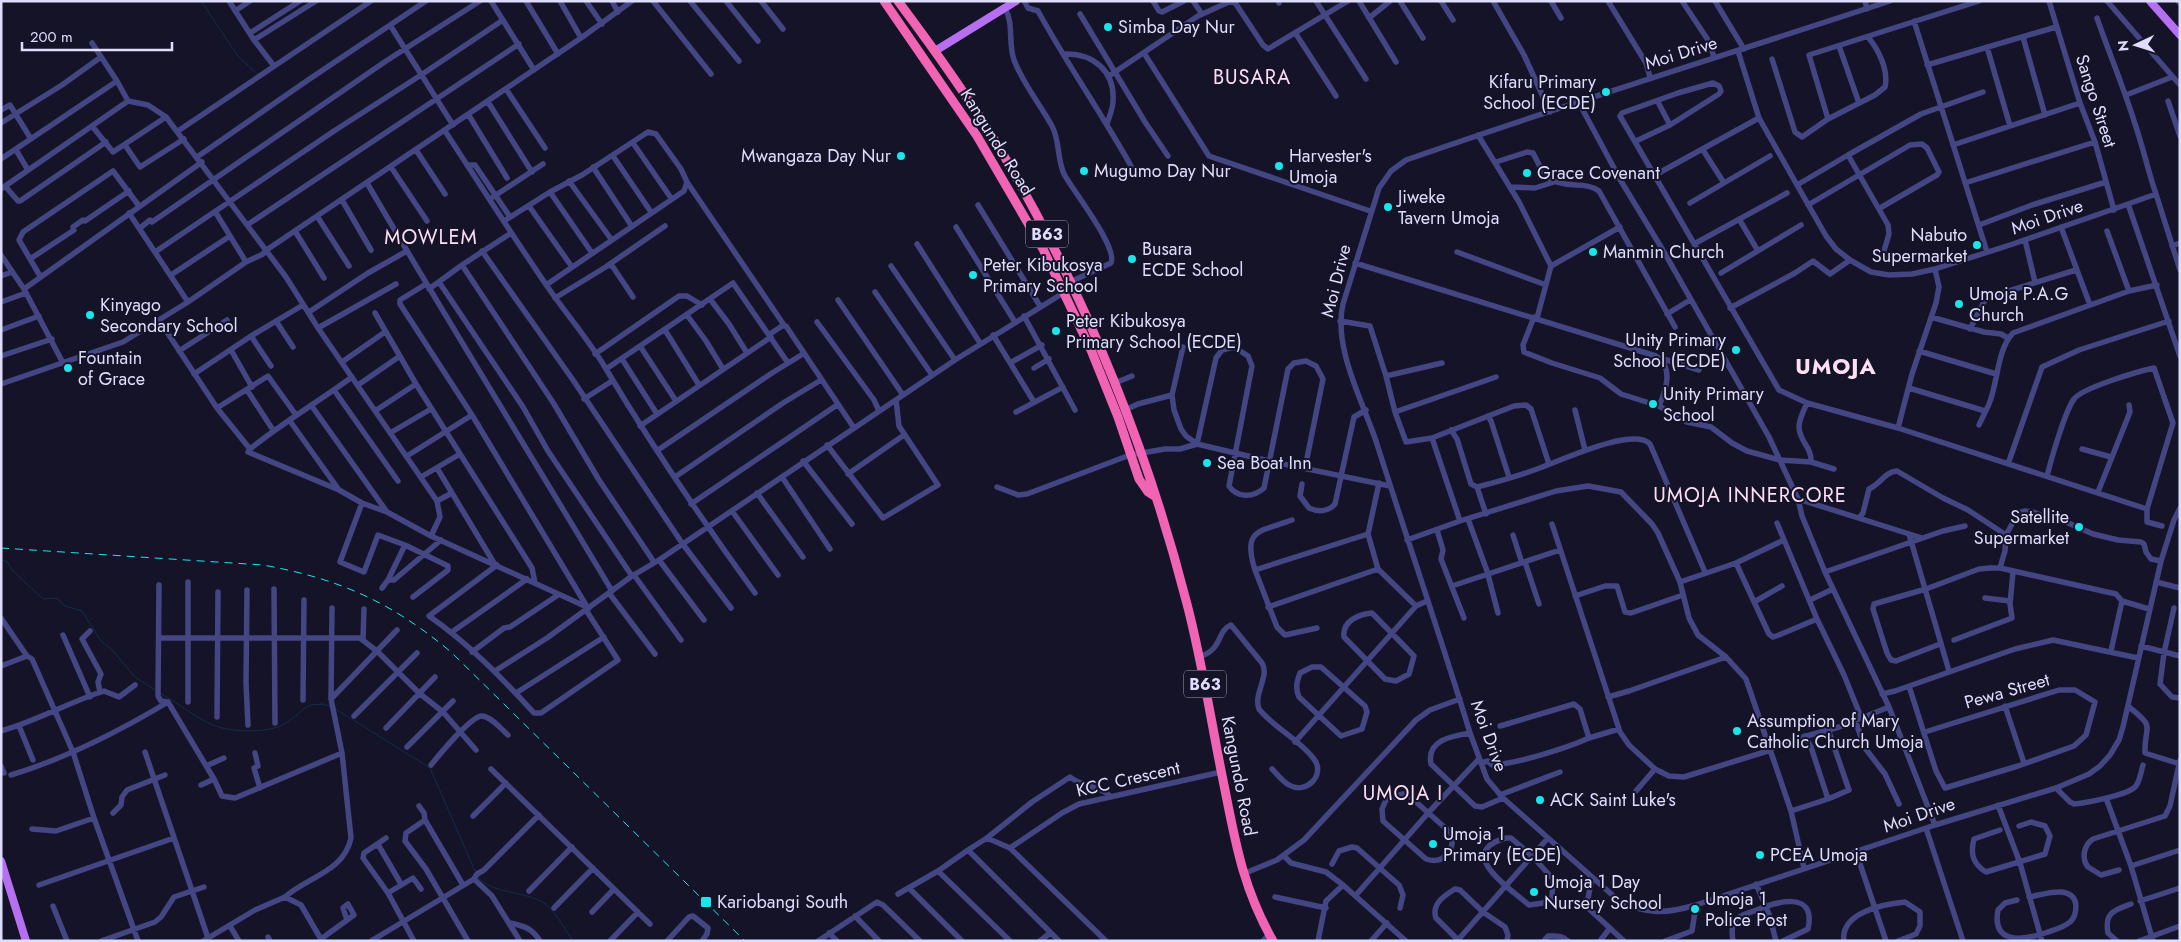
<svg xmlns="http://www.w3.org/2000/svg" width="2181" height="942" font-family="Jost,sans-serif">
<style>
.lines{fill:none;stroke-linecap:round;stroke-linejoin:round}
.stream{stroke:#142d4b;stroke-width:1}
.minor{stroke:#434682;stroke-width:5.5}
.major{stroke:#b66ff1;stroke-width:8}
.highway{stroke:#f064b3;stroke-width:9}
.rail{stroke:#1ce5e9;stroke-width:1;stroke-dasharray:8 6;stroke-linecap:butt}
.poi-dot{fill:#1ce5e9;stroke:#151328;stroke-width:2}
.labels{text-anchor:middle;dominant-baseline:central;stroke-width:4;stroke-linejoin:round;paint-order:stroke}
.shield{fill:#151328;stroke:#a2a0bc;stroke-width:1}
.shield-label{font-size:16px;font-weight:bold;fill:#deddfc}
.poi-label{font-size:18px;fill:#deddfc;stroke:#151328;text-anchor:start}
.street-label{font-size:18px;fill:#deddfc;stroke:#151328}
.quarter-label{font-size:20px;letter-spacing:1px;fill:#fcdff4;stroke:#151328}
.district-label{font-size:22px;font-weight:bold;letter-spacing:1px;fill:#fcdff4;stroke:#151328}
</style>
<rect width="100%" height="100%" fill="#151328"/>
<g class="lines">
<path class="stream" d="M201,1L237,55L257,74
M1,559L7,562L13,571L43,599L57,598L65,606L82,611L101,641L113,651L135,677L155,690
M160,693C177,702 192,715 210,724C228,732 259,733 278,727C292,722 299,711 310,705L324,704L331,707
M334,708L430,768L475,871
M478,877C491,894 526,891 544,903C556,911 564,929 573,941"/>
<path class="minor" d="M229,1L254,40L274,66
M491,1L534,70
M526,1L558,54
M560,1L581,38
M586,1L602,24
M612,1L618,12
M653,1L711,74
M690,1L739,61
M726,1L758,41
M761,1L783,29
M1024,1L1028,8L1038,11C1067,64 1102,114 1131,166
M1153,1L1159,11L1162,12L1184,1
M1193,1L1202,14
M1231,1L1236,4L1263,45L1268,49L1348,1
M1278,1L1279,3
M1316,1L1366,79
M1359,1L1396,62
M1400,1L1423,38
M1441,1L1453,20
M1493,1L1524,55L1550,112
M1551,1L1561,18
M1608,1L1646,63L1650,77
M1682,1L1710,43L1714,58
M1715,1L1744,49
M1865,1L1867,9
M1890,1C1729,54 1566,104 1406,160L1391,171L1379,188L1343,304C1333,347 1362,400 1376,441C1407,539 1440,635 1470,733L1487,779L1503,798L1618,900C1647,915 1665,914 1696,905L1935,825L2056,788L2089,774L2100,766L2110,755L2119,740L2123,727L2161,561L2174,520L2180,508
M2049,1L2080,103L2095,142L2114,210
M2107,1L2180,85
M2178,1L2180,3
M1005,8C1014,24 1008,43 1014,60C1023,84 1040,104 1052,126C1060,141 1057,159 1064,174C1073,191 1118,247 1111,263L1070,282
M235,11L250,1
M1080,14L1145,122L1168,156
M1369,18L1390,1
M2097,18C2109,53 2124,88 2135,124C2143,147 2148,171 2156,194
M1914,21L1987,252
M390,25L453,125
M250,33L300,1
M1296,34L1336,96
M2023,37L2045,115
M254,40L316,1
M92,43L117,81L128,101
M1839,46L1859,103
M1987,47L2010,126
M1738,51L1759,118L1826,236L1836,249L1850,260L1871,272L1889,275L1912,274L1935,269L2013,244L2128,204L2180,356
M1144,53L1209,156L1370,211
M1064,54C1093,53 1115,71 1113,101C1113,109 1109,117 1107,124
M1772,59L1795,132L1802,137L1828,119L1809,55L1979,1
M1927,65L2056,27
M1109,76L1198,16L1231,1
M506,89L545,148
M2126,95L2172,77
M1578,101L1621,181L1664,252L1769,437L1798,499L1802,516L1825,572L1889,707L1935,825
M2168,101L2180,136
M488,102L532,172
M1658,102L1670,125
M1,110L10,105L31,139
M468,114L507,178
M1828,119L1875,95L1885,87C1889,70 1878,49 1868,37
M1,123L62,85L101,57
M92,126L113,152L166,117
M178,131L371,1
M445,131C479,183 512,235 547,286C566,314 589,340 606,369C652,446 702,520 755,593
M1478,135L1519,202L1551,266L1537,318
M1636,141L1670,125L1719,94L1721,91L1719,86L1713,83L1678,93L1622,113L1620,116L1779,390L1807,403L1898,428L2147,509V522L2162,526
M633,143L671,198
M125,145L140,167L184,139
M1953,145L2080,103
M16,150L28,170
M416,150L445,194
M1703,150L1724,183
M1848,155L1921,114L1983,92
M613,156L651,212
M197,157L308,80L426,1
M1,159L117,81
M1496,162L1527,152L1533,153C1545,177 1548,184 1576,185C1585,185 1592,186 1599,191L1675,327
M467,165H475L510,217
M391,167L427,221
M593,167L631,225
M1655,175L1759,118
M569,181L611,239
M687,182L784,325
M367,183C447,320 531,455 612,591
M1965,183L2095,142
M1797,185L1848,155L1888,225L1889,234L1883,254
M5,186L18,201H20L106,142
M1511,187L1535,188L1554,182
M1,189L128,101L148,105L166,117L286,277L318,328L437,501L440,517L431,536
M550,192L592,253
M493,197L543,164
M342,200L371,250
M1690,203L1770,156
M2128,204L2156,194L2180,270
M978,205L1040,306
M1808,205L1910,145L1922,144L1927,148L1939,172L1937,175L1880,208
M529,206L572,267
M129,213L188,302
M216,213L246,262
M317,216L349,266
M1739,219L1758,251
M504,221L550,192L582,175L648,132L656,134L681,169L687,182L684,191L546,285
M247,225L519,44
M1979,225L2032,205L2106,182
M956,227L1015,322
M2061,227L2090,305
M140,228L150,220L152,222L386,61L480,1
M295,231L324,278
M2025,240L2035,282
M917,244L980,343
M1694,244L1787,193
M2172,246L2180,243
M482,251L573,380L682,543L731,608
M155,252L334,131L421,75L503,20
M1457,252L1546,285
M1,255L24,289L63,363
M30,259L74,230L73,227L83,220L85,221L129,191
M1355,263L1656,356C1674,367 1666,390 1659,406L1687,422L1711,427L1732,443L1747,451L1780,460L1811,462L1834,469
M462,265L554,404L599,480L654,562
M607,266L665,226
M891,266L955,360
M1551,266L1620,227
M1721,273L1801,225
M171,275L230,236
M1,276L12,272
M40,276L19,240L23,232L113,171L139,206
M439,282L523,407L548,451L632,576
M426,284L400,300V304L472,415L586,605
M24,289L202,162
M429,289L462,265L511,233
M2129,291L2157,285
M875,292L932,375
M555,298L609,265L613,267L633,297
M710,299L729,324L747,353
M838,300L903,395
M1,302L26,293
M1730,308L1795,273L1813,261L1830,274L1850,260
M309,312L368,273L407,251
M375,313L416,384L532,568L535,583
M1667,314L1690,300
M687,315L706,341L723,369
M1024,316L1075,410
M1534,317L1523,345L1524,352L1552,363L1600,378L1621,394L1659,406
M1931,317L1984,332L2001,334L2008,338
M159,320L217,408L250,449L248,452L339,490L362,503L387,512L431,536L589,608
M276,321L293,347
M1340,321L1370,326L1386,376
M817,322L874,400L879,411
M318,328L396,284
M1970,329L1986,298L2076,270
M1,330L39,316
M665,330L699,385
M770,334L782,326H786L854,428
M993,335L1034,402
M251,336L303,305
M640,346L676,401
M1183,347L1172,395L1174,410L1181,429L1186,436L1197,444L1269,461L1390,486
M231,350L252,387
M179,351L227,320
M1919,351L1996,374
M595,354L679,296H687L702,305
M1,356L52,339
M1660,358L1699,370
M622,359L657,414
M342,362L385,332
M1010,363L1042,345
M1442,363L1386,376L1395,412L1406,442L1432,438L1514,406L1526,405L1531,409L1549,464
M1034,368L1049,359
M606,369L733,283L788,363
M194,374L251,336L271,366
M1115,383L1132,376
M1,384L123,342L188,302L246,262L263,254L265,251L581,38L632,1
M358,385L400,356
M1909,388L1985,411
M247,390L273,430
M334,390L398,481
M584,399L612,381
M1807,403C1804,410 1799,419 1799,427C1799,441 1812,447 1811,462
M311,405L387,512
M217,408L268,376L296,415
M1127,409L1138,404L1172,395
M1575,410L1585,450
M375,411L416,384
M1016,412L1063,387
M1395,412L1496,377
M1488,416L1491,421L1509,477
M290,421L339,490
M1979,425C1982,418 1986,411 1989,404C1998,383 1997,349 2013,333L2129,291L2107,231
M640,426L771,337
M1898,428L1912,374L1936,303L1939,287L1935,269
M1451,430L1457,439L1471,484L1477,487C1497,482 1518,476 1537,469C1558,462 1633,426 1650,444L1705,572L1704,574
M390,433L431,409
M1432,438L1460,521
M827,445L883,518L938,485L899,426L896,400
M250,449C282,423 318,402 352,377
M2082,449L2111,457
M658,450L772,373L803,354
M407,456L472,415
M803,461L852,524
M2008,464L2042,367L2079,350L2169,321
M437,468L494,563
M848,474L904,435
M2047,476C2051,460 2065,411 2074,399C2082,388 2139,371 2154,368L2173,423L2147,509
M421,477L460,454
M675,477L783,403L821,380
M782,477L830,549
M1379,483L1368,534L1378,569L1416,606L1427,601
M1302,484L1300,496L1309,508C1318,512 1328,512 1335,504L1354,417L1366,410
M997,487L1018,495L1027,494L1130,455L1165,449H1180L1197,444L1216,358L1222,350L1234,347L1248,356L1252,366L1229,486C1237,498 1253,498 1264,488L1288,369L1294,363L1306,361L1316,366L1323,379L1305,468
M1477,487L1486,514
M2098,492L2130,412L2129,405
M757,493L803,557
M1798,499L1922,538
M437,501L452,493
M362,503L340,562L364,572L378,535L405,545L448,566V570L413,597
M691,504L837,405
M732,511L778,575
M1859,518L1863,513L1869,489C1881,484 1884,472 1897,471L1943,498L1968,510L2006,535
M1468,519L1487,571L1498,613
M1552,524L1620,732L1629,745L1655,769
M1437,530L1443,550L1441,559L1464,618
M1909,534L1949,671
M1513,535L1522,563
M1407,540L1460,521L1556,491L1588,486L1621,492L1652,524L1658,533L1680,582L1689,618L1698,635L1726,657L1746,679L1791,811L1804,868
M659,560L704,620
M1525,562L1539,604
M1736,563L1769,634L1773,637L1779,635L1817,619L1777,523
M497,565L429,616C468,643 502,678 534,713H541L618,660L586,610
M2000,568L2005,551L2006,535L2018,513L2025,511L2033,512L2051,519L2066,522L2093,534L2118,540L2141,542L2144,544L2146,552L2151,559L2161,561
M1255,570C1242,529 1259,532 1292,520
M1825,572L1943,531L1965,526
M634,575L681,640
M388,580H394L441,540
M188,582V702
M1680,582L1736,563L1784,540
M2156,582L2180,588
M159,585L158,696L161,701L168,702
M1452,586L1560,550
M382,588L388,580L405,545
M274,589L275,723
M247,590L246,683L248,725
M609,593L655,654
M1575,596L1605,586H1617L1625,612L1631,613L1683,595
M1985,598L2010,601
M1810,600L1833,589
M2122,601L2149,609
M1754,602L1782,586
M1268,607L1378,569
M2174,608L2164,653L2160,684L2172,697L2180,698
M1372,613L1414,656L1409,674L1396,681L1385,679L1344,637C1342,621 1359,614 1372,613Z
M1,618L27,656
M1817,619L1844,675L1861,717
M1317,628L1285,635L1277,627L1255,570L1368,534
M90,631L82,639L101,674L98,682L100,692
M452,632L527,579
M63,635L90,697
M159,638H360L378,652L419,693L443,712L476,750
M363,639L364,609
M1954,640L2012,618L2010,604L2013,572
M1940,644L1896,661L1891,660L1887,653L1873,609L1874,604L1926,589L1979,569L1990,568H2000L2116,594L2122,601L2111,651
M2141,646L2180,656
M472,652L504,628L510,627L558,595
M1199,657C1224,649 1216,631 1231,625L1262,663C1270,676 1253,694 1259,709C1274,728 1299,739 1314,759C1326,775 1306,795 1289,785C1283,782 1277,774 1272,769
M1,666L27,656L32,659L73,752L94,818L138,941
M1312,667H1321L1365,706L1367,712L1362,729L1341,736L1299,697C1295,688 1297,681 1300,673Z
M495,671L547,638L632,576L659,560L955,360L1073,287
M1909,686L1936,771L1945,788L2018,766L2074,746L2086,735L2095,702L2075,690H2059L1925,732
M516,693L604,637
M1882,694L1895,691L2015,649L2053,640L2138,658
M1608,697L1629,691L1726,657
M331,699L397,630
M303,700L304,600
M2005,706L2024,763
M2129,707C2157,729 2144,724 2145,753L2180,764
M354,716L417,653
M217,717L218,592
M1855,720L1865,748L1885,774L1899,804
M19,726L33,760
M386,728L435,677
M1,731C37,721 69,702 104,691L119,697L135,685
M1470,733C1452,736 1426,740 1431,764L1475,806L1482,807L1503,798
M1805,736L1811,747L1828,799
M1589,738L1619,729
M1295,742L1416,606
M1770,746L1839,727L1889,707
M407,747L453,701
M145,752L208,938
M255,753L258,766L254,768L260,788
M1481,763L1488,761L1492,765C1516,764 1567,748 1589,738L1580,709L1574,704L1500,726
M431,765C439,755 471,716 482,716C492,717 501,729 508,735
M1,766L4,773
M206,766L224,758
M491,769L650,924
M11,775C67,758 118,732 168,702L214,779
M201,785L214,779L222,796L235,798L342,753
M2056,788L2070,802L2074,804C2086,803 2127,795 2135,787C2140,782 2141,771 2143,765
M1636,791L1655,769L1669,776L1684,777L1771,750
M1402,794H1407L1451,833C1456,850 1443,865 1426,859L1383,821L1382,809L1386,800Z
M1500,795L1560,772
M2106,798L2131,866L2153,941
M1998,805L2020,863L2042,941
M419,806L424,813L425,820L463,885
M1791,811L1828,799L1849,790L1828,729
M113,813L121,805L122,797L127,790L165,775
M473,816L506,783
M425,820L406,833L405,841L426,869L468,941
M1926,828L1963,941
M32,829L56,831L94,818
M2000,830L1974,839C1970,854 1973,864 1986,872L2045,854L2050,836L2045,826L2031,822L2019,826
M386,838L364,853L363,858L388,893L414,941
M987,838L1032,802L1070,777C1082,787 1099,785 1110,796
M1506,838H1511L1533,857L1553,879L1552,897L1543,903L1529,905C1509,888 1454,852 1506,838Z
M375,846H379L401,884
M1010,848L1106,941
M968,850L987,838L1010,848L1062,813L1079,804L1221,772
M1856,852L1886,941
M1284,856L1291,863L1326,872L1343,885
M1332,864L1339,851L1352,847L1357,848L1399,885L1403,895L1400,908
M2131,866L2180,850
M2119,870L2101,875L2088,867C2081,858 2084,845 2093,839L2165,816L2170,806L2180,760
M938,871L968,850L1059,941
M1243,874L1277,860L1304,840L1416,720L1430,710L1460,699
M474,879L492,896L520,941
M1592,879L1587,903L1588,908L1624,941
M1756,884L1769,914L1776,941
M39,885L174,838
M909,888L962,941
M529,891L572,847
M388,893L413,878L421,889
M898,894L938,871L1010,941
M1356,895L1429,812L1479,759
M285,897C307,877 344,872 351,838L342,753L331,699L332,608
M1275,897L1326,908
M2017,900L2005,903L1998,910C1992,942 2018,942 2045,933C2053,930 2063,928 2070,922C2075,918 2076,911 2076,905C2073,883 2042,895 2029,897
M2140,901L2180,888
M53,906L67,941
M554,908L593,868
M592,912L614,889
M855,916L879,941
M510,923C524,926 532,928 540,941
M230,926L239,941
M829,933L837,941
M268,937L270,941
M321,939L354,915L348,904L343,908L347,920
M101,941L155,922L161,917L174,897L204,887
M203,941L255,910L285,897L301,905L322,941
M371,941L474,879L477,874L484,870L539,815
M610,941L638,912
M667,941L689,917L693,916L708,928L707,934L702,941
M818,941L877,902L883,905L920,941
M1040,941L1050,933
M1263,941L1269,934
M1318,941L1326,901L1343,885L1406,941
M1371,941L1387,923
M1457,941L1548,838
M1459,941L1436,918C1431,904 1445,895 1455,889L1460,890L1483,912L1505,927L1508,935L1507,941
M1544,941L1548,936C1557,936 1561,935 1568,941
M1600,941L1610,928
M1665,941L1692,931L1696,905
M1733,941C1732,935 1731,928 1734,922C1737,916 1748,913 1754,911C1775,902 1817,889 1808,929L1783,941
M1844,941C1840,913 1883,904 1905,902L1920,912V926L1916,934L1898,941
M2117,941L2108,933C2104,912 2115,910 2131,904
M2139,941L2180,926"/>
<path class="major" d="M2150,1L2180,35
M935,51L1016,1
M1,861L26,941"/>
<path class="highway" d="M884,1L977,136L1043,249L1091,350L1118,417L1139,479L1148,492L1156,497
M898,1C934,49 969,98 1000,149C1084,292 1146,444 1187,604C1203,665 1212,728 1225,790C1236,846 1244,890 1273,941"/>
<path class="rail" d="M1,548L263,565C340,579 391,602 451,652L745,941"/>
</g>
<g class="poi-dot">
<circle cx="1108" cy="27" r="5"/>
<circle cx="1606" cy="92" r="5"/>
<circle cx="901" cy="156" r="5"/>
<circle cx="1279" cy="166" r="5"/>
<circle cx="1084" cy="171" r="5"/>
<circle cx="1527" cy="173" r="5"/>
<circle cx="1388" cy="207" r="5"/>
<circle cx="1977" cy="245" r="5"/>
<circle cx="1593" cy="252" r="5"/>
<circle cx="1132" cy="259" r="5"/>
<circle cx="973" cy="275" r="5"/>
<circle cx="1959" cy="304" r="5"/>
<circle cx="90" cy="315" r="5"/>
<circle cx="1056" cy="331" r="5"/>
<circle cx="1736" cy="350" r="5"/>
<circle cx="68" cy="368" r="5"/>
<circle cx="1653" cy="404" r="5"/>
<circle cx="1207" cy="463" r="5"/>
<circle cx="2079" cy="527" r="5"/>
<circle cx="1737" cy="731" r="5"/>
<circle cx="1540" cy="800" r="5"/>
<circle cx="1433" cy="844" r="5"/>
<circle cx="1760" cy="855" r="5"/>
<circle cx="1534" cy="892" r="5"/>
<rect x="700" y="896" width="12" height="12" rx="2.5"/>
<circle cx="1695" cy="909" r="5"/>
</g>
<g class="labels">
<g class="shield">
<rect x="1026" y="220.5" width="42" height="27" rx="4"/>
<rect x="1184" y="670.5" width="42" height="27" rx="4"/>
</g>
<g class="shield-label">
<text x="1047" y="234">B63</text>
<text x="1205" y="684">B63</text>
</g>
<g class="poi-label">
<text x="1118" y="27">Simba Day Nur</text>
<text x="1596" y="82" text-anchor="end">Kifaru Primary<tspan x="1596" dy="21">School (ECDE)</tspan></text>
<text x="891" y="156" text-anchor="end">Mwangaza Day Nur</text>
<text x="1289" y="156">Harvester's<tspan x="1289" dy="21">Umoja</tspan></text>
<text x="1094" y="171">Mugumo Day Nur</text>
<text x="1537" y="173">Grace Covenant</text>
<text x="1398" y="197">Jiweke<tspan x="1398" dy="21">Tavern Umoja</tspan></text>
<text x="1967" y="235" text-anchor="end">Nabuto<tspan x="1967" dy="21">Supermarket</tspan></text>
<text x="1142" y="249">Busara<tspan x="1142" dy="21">ECDE School</tspan></text>
<text x="1603" y="252">Manmin Church</text>
<text x="983" y="265">Peter Kibukosya<tspan x="983" dy="21">Primary School</tspan></text>
<text x="1969" y="294">Umoja P.A.G<tspan x="1969" dy="21">Church</tspan></text>
<text x="100" y="305">Kinyago<tspan x="100" dy="21">Secondary School</tspan></text>
<text x="1066" y="321">Peter Kibukosya<tspan x="1066" dy="21">Primary School (ECDE)</tspan></text>
<text x="1726" y="340" text-anchor="end">Unity Primary<tspan x="1726" dy="21">School (ECDE)</tspan></text>
<text x="78" y="358">Fountain<tspan x="78" dy="21">of Grace</tspan></text>
<text x="1663" y="394">Unity Primary<tspan x="1663" dy="21">School</tspan></text>
<text x="1217" y="463">Sea Boat Inn</text>
<text x="2069" y="517" text-anchor="end">Satellite<tspan x="2069" dy="21">Supermarket</tspan></text>
<text x="1747" y="721">Assumption of Mary<tspan x="1747" dy="21">Catholic Church Umoja</tspan></text>
<text x="1550" y="800">ACK Saint Luke's</text>
<text x="1443" y="834">Umoja 1<tspan x="1443" dy="21">Primary (ECDE)</tspan></text>
<text x="1770" y="855">PCEA Umoja</text>
<text x="1544" y="882">Umoja 1 Day<tspan x="1544" dy="21">Nursery School</tspan></text>
<text x="1705" y="899">Umoja 1<tspan x="1705" dy="21">Police Post</tspan></text>
<text x="717" y="902">Kariobangi South</text>
</g>
<g class="street-label">
<text transform="translate(1681 53) rotate(-17)">Moi Drive</text>
<text transform="translate(2096 101) rotate(72)">Sango Street</text>
<text transform="translate(997 142) rotate(58)">Kangundo Road</text>
<text transform="translate(2047 217) rotate(-19)">Moi Drive</text>
<text transform="translate(1336 281) rotate(-76)">Moi Drive</text>
<text transform="translate(2007 691) rotate(-16)">Pewa Street</text>
<text transform="translate(1489 736) rotate(70)">Moi Drive</text>
<text transform="translate(1239 776) rotate(79)">Kangundo Road</text>
<text transform="translate(1128 779) rotate(-13)">KCC Crescent</text>
<text transform="translate(1919 815) rotate(-19)">Moi Drive</text>
</g>
<g class="quarter-label">
<text x="1252" y="77">BUSARA</text>
<text x="431" y="237">MOWLEM</text>
<text x="1750" y="495">UMOJA INNERCORE</text>
<text x="1403" y="793">UMOJA I</text>
</g>
<g class="district-label">
<text x="1836" y="366">UMOJA</text>
</g>
</g>
<rect width="2181" height="942" fill="none" stroke="#deddfc" stroke-width="5"/>
<g transform="translate(2136 45) rotate(266)" stroke="#151328" stroke-width="4" paint-order="stroke">
<path d="M0-4L9 19L0 12L-9 19Z" fill="#deddfc"/>
<text y="-8" font-size="14" font-weight="bold" text-anchor="middle" fill="#deddfc">N</text>
</g>
<path d="M22 42v8h150v-8" fill="none" stroke="#deddfc" stroke-width="2.5"/>
<text x="30" y="42" font-size="15" fill="#deddfc" stroke="#151328" stroke-width="4" paint-order="stroke">200 m</text>
</svg>
